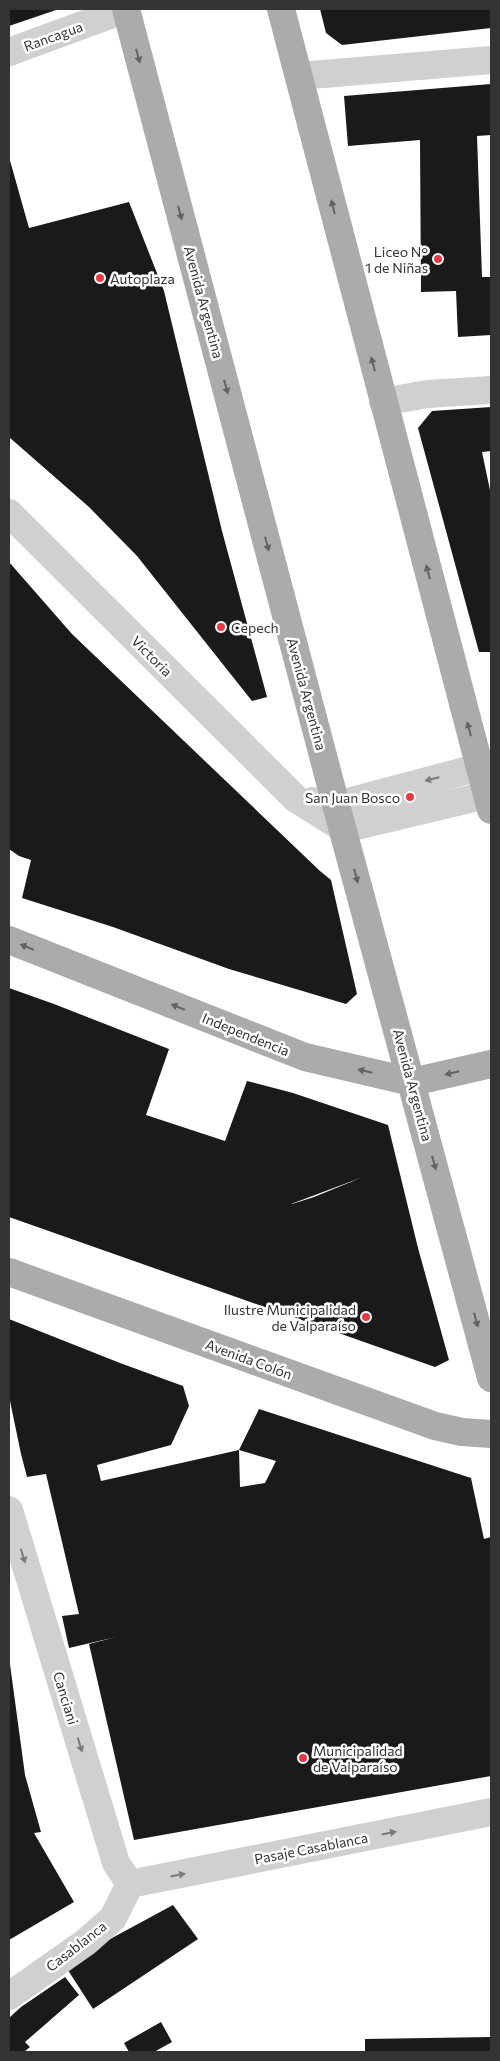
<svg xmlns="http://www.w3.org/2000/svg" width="500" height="2061" font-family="Commissioner,sans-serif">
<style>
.building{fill:#1a1a1a;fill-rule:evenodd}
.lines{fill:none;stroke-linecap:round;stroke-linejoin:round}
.minor{stroke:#d0d0d0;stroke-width:28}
.major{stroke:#ababab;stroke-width:28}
.oneway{fill:#636363}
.oneway2{fill:#7a7a7a}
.poi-dot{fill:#e63946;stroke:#fff;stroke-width:2}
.labels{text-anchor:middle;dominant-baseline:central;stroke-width:5;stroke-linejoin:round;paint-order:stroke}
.street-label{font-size:14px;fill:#333;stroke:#fff}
.poi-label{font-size:14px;fill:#333;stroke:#fff;text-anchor:end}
</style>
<rect width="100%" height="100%" fill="#fff"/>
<path class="building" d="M9,9H59L9,26Z
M320,9H491V28L342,45L326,33Z
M491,84V135L477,136L482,277H491V335L458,337L456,291L421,292L420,140L348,146L344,96Z
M9,157L29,228L129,202L164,291L222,531L267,697L252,701L137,556L89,507L9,437Z
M491,407V451L482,452L491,495V652H479L418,428L432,411Z
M9,562L72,634L320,871L331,880L357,994L346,1004L229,969L113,927L22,898L31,860L19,856L9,849Z
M9,988L54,1004L169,1049L146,1115L225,1141L247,1081L293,1093L388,1125L418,1248L449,1360L435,1367L9,1217ZM363,1177L314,1197L292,1204H291Z
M9,1319L120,1363L183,1386L189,1406L171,1445L97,1465L101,1481L239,1450L240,1487L265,1483L276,1461L239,1450L259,1409L471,1478L484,1539L491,1537V1776L134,1840L89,1644L116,1637L69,1648L62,1616L79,1614L46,1474L27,1477L21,1454L9,1396Z
M9,1657L25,1775L41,1832L34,1833L74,1902L9,1940Z
M173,1905L198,1939L93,2009L64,1964Z
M65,1977L79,1995L25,2042L30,2047L24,2052H9V2018L21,2007Z
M161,2022L172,2042L154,2052H129L124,2043Z
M491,2037V2052H365V2039Z"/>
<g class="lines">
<path class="minor" d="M9,52L126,9
M299,76L491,60
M383,402L427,394L491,390
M9,513L296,799L344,829L487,795
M312,801L336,805L480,767
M9,1510L116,1863L130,1884
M130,1884L491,1812
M9,1996L86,1942L113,1918L130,1884"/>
<path class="major" d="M126,9L336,805L491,1378
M281,9L491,810
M9,940L305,1057L412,1082L491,1064
M9,1272L435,1426L462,1432L491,1434"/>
</g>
<defs><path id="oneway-solid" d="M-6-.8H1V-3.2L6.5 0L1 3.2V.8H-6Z" transform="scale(1.25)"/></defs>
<g class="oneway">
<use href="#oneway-solid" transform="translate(138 56) rotate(75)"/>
<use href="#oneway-solid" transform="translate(333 207) rotate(-104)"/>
<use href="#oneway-solid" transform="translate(180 213) rotate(75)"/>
<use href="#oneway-solid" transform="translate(373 364) rotate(-105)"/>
<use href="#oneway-solid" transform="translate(226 387) rotate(75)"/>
<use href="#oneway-solid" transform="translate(267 544) rotate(75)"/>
<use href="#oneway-solid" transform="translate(428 572) rotate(-105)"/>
<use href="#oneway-solid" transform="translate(469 729) rotate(-105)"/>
<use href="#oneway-solid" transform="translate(356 876) rotate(75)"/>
<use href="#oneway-solid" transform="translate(27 947) rotate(-158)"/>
<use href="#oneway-solid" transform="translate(178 1007) rotate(-158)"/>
<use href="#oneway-solid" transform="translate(365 1071) rotate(-167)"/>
<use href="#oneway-solid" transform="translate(452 1073) rotate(167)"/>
<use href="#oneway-solid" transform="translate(434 1163) rotate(75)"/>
<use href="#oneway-solid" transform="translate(476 1320) rotate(75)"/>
</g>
<g class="oneway2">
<use href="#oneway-solid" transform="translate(432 779) rotate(166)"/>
<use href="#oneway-solid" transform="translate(23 1556) rotate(73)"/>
<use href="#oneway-solid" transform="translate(80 1745) rotate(73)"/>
<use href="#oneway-solid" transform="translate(389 1833) rotate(-11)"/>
<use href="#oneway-solid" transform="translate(178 1875) rotate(-11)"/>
</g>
<g class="poi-dot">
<circle cx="438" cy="259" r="5"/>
<circle cx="100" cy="278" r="5"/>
<circle cx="221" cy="627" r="5"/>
<circle cx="410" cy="797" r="5"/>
<circle cx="366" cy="1317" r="5"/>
<circle cx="303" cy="1758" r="5"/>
</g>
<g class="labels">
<g class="street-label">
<text transform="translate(53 36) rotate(-20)">Rancagua</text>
<text transform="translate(204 302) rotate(75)">Avenida Argentina</text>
<text transform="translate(152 656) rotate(45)">Victoria</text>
<text transform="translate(307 694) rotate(75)">Avenida Argentina</text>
<text transform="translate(246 1034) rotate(22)">Independencia</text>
<text transform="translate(413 1085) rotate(75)">Avenida Argentina</text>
<text transform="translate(249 1359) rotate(20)">Avenida Colón</text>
<text transform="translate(66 1698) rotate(73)">Canciani</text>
<text transform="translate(311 1848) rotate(-11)">Pasaje Casablanca</text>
<text transform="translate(76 1946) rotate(-38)">Casablanca</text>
</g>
<g class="poi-label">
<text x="428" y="251">Liceo N°<tspan x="428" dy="16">1 de Niñas</tspan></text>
<text x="110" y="278" text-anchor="start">Autoplaza</text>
<text x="231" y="627" text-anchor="start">Cepech</text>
<text x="400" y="797">San Juan Bosco</text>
<text x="356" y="1309">Ilustre Municipalidad<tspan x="356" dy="16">de Valparaíso</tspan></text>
<text x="313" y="1750" text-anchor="start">Municipalidad<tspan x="313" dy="16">de Valparaíso</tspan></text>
</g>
</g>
<rect width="500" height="2061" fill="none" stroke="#333333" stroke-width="20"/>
</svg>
